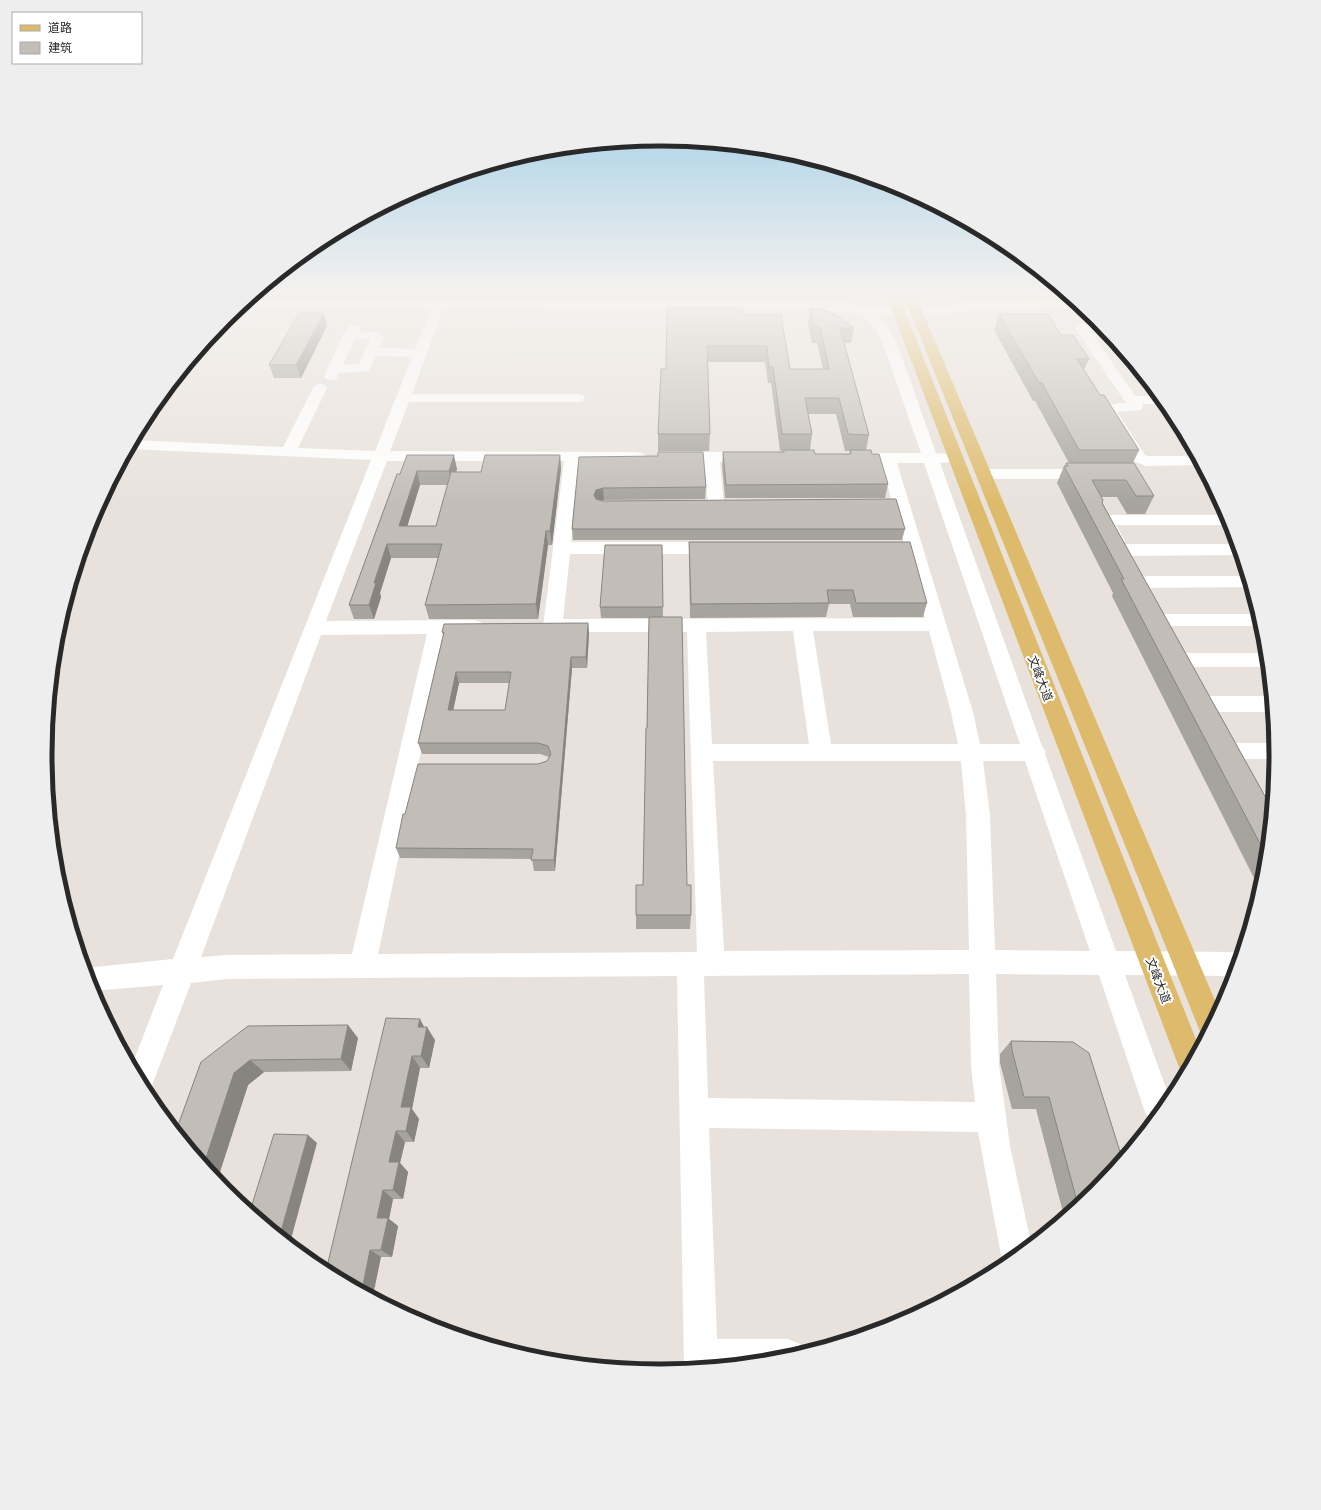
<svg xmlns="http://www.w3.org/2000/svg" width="1321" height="1510" font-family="'Exo 2','Noto Sans SC',sans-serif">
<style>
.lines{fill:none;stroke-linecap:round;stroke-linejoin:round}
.minor{fill:#fff;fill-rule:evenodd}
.major{fill:#debb6c;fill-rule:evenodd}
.highway{fill:#ea9666;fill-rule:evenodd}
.wall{fill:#a7a39d;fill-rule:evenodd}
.shaded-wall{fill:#888480}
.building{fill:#c2bdb7;stroke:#888480;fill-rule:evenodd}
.labels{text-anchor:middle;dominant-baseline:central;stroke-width:4;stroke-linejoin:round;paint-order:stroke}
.street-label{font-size:12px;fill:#292929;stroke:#fff}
.rim{fill:none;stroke:#292929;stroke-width:5}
</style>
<rect width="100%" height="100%" fill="#e9e2dc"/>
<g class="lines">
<path class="minor" d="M437,294H449L446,302H830L848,303L861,307H944L969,302H1074L1082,309L969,310L944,315H877L886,324L896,341L936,453L961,455L963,458L961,461L940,463L1042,746L1046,752L1045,754L1116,951L1237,952L1241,953L1233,976L1125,975L1170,1099L1151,1123L1145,1112L1099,975L996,974L999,1065L1010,1146L1031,1243L1005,1265L1001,1255L978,1132L709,1128L717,1339H788L800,1344L804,1352L780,1359L684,1368L677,976L227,979L191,983L154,1080L150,1090L146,1092L132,1065L163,985L92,991L85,968L173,959L371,460L130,449L134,440L283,447L313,388L315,385L320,384L325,385L327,388L298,448L375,451L412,357L376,356L369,371L339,373L336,379L331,380L326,379L324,376L348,325H358L360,328L358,331L378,332L384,338L379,348L415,349L431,309L240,308L248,301L434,302ZM443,309L830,310C855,311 872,316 882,341L921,453H851L845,455L843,458L845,461L881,463L925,618L563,619L570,554H719L725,552L728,548L725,544L719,542H571L579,461L638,462L644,460L646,457L644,454L638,452L390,451L409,402H578L583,401L585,398L583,395L578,394H412ZM355,339H370L359,364L343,365ZM387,461H564L543,627L546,632L553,634L558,632H687L697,952L378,954L446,634H474L481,632L484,627L481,622L474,620L326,621ZM897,463H924L1020,744H980L973,712ZM793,631L809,744H712L706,632ZM813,631H929L951,712L958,744H831ZM427,634L352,954L227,955L201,957L321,635ZM713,761H961L966,815L969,950L724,951ZM983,761H1025L1090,951L995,950L990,815ZM969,974L971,1065L975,1102L708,1098L704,976Z
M1082,324H1099L1105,331L1091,332L1135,396H1158L1165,404H1142L1143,407L1141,410L1117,412L1145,455L1148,456H1195L1200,465L1146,466L1133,461L1101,410L1103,407L1119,403H1126L1075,328L1077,325Z
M675,452H752L758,454L760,457L758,460L720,462L724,505L722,509L716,510L710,509L708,505L704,462L669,460L667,457L669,454Z
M983,469H1090L1096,471L1098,474L1096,477L1090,479H983L977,477L975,474L977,471Z
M1104,515H1227L1231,525H1116L1125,541L1122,544H1237L1240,555L1121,556L1115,554L1112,550L1115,546L1110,545L1095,520L1098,516Z
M1138,576H1246L1250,587L1138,588L1132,586L1129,582L1132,578Z
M1158,614H1258L1261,626H1158L1151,625L1148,620L1151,615Z
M1180,653H1266L1267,667H1180L1173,665L1170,660L1173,655Z
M1204,696H1270L1272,712H1204L1197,709L1194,704L1197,699Z
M1229,743H1275L1276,759H1229L1221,757L1218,751L1221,745Z
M1256,792H1272L1271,810H1256L1248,808L1245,801L1248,794Z"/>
<path class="major" d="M886,294H898L1199,1047L1185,1074L1181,1072L1177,1062Z
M903,294H915L1219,1010L1205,1035L1201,1034L1197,1024Z"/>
<path class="highway" d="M256,294H1065L1071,300L252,298Z"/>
</g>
<path class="wall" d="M810,309L854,328L851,343H844L869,435L866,450L872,454L888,484L885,498H725L722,466L723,452H783V451H780L771,383H768L765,362H708L710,434L709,451H658V434L666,369L743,315L790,369H823L817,343H812L808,325ZM808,414H836L845,451H850L849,454H815L810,450L812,434Z
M324,313L327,326L301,378H274L269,365Z
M999,314L1061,335L1089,359L1084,370L1100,395L1139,450L1133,463L1154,496L1145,514H1127L1117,497H1102V503L1271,807L1264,875L1260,890L1112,596L1113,593L1057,483L1064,466H1065L1066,463H1069L1035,401H1033L994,330Z
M407,455L457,469L456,472H481L560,455L561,469L552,545H548L538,619H429L425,605L438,558H391L380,593L381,597L374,619H354L349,605L400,474ZM420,485H448L436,526H407Z
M579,457L706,487L705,499L604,500H600L603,501L905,529L902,540H573L572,529Z
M689,542L927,603L923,617H853L850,604H829L826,617L690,618L689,556Z
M662,545L663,617L687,885L691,915L690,929H636V915L643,885L647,728L649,618H601L600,607Z
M588,623L589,634L587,668H572L555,871H534L532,859L400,858L396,848L405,814L547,761L549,757L540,754H422L418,743L443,635L442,632ZM459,683H509L505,710H453Z
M420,1019L424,1027L435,1040L429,1068H420L412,1109L419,1119L414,1142H405L400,1163L408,1172L403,1199H393L389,1219L398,1226L392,1257H381L326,1271Z
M358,1038L351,1071L264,1072L248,1085L217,1181L176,1131L201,1062Z
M1011,1041L1073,1042L1096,1190L1064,1216L1036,1109H1012L1000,1063V1054Z"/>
<path class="shaded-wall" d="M324,313L327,326L301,378L296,365Z
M454,455L457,469L452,485L449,471Z
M560,455L561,469L552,545L550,531Z
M417,471L420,485L403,540L399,526Z
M603,488L604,500L597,501L594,495L596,490Z
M546,531L548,545L538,619L536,604Z
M387,544L391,558L380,593L381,597L374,619L369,605L374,583Z
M588,623L589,634L587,668L586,657Z
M571,657L572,668L555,871L554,860Z
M456,672L459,683L451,721L448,710Z
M420,1019L426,1031L427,1027L435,1040L429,1068L421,1056L418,1027Z
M348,1025L358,1038L351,1071L341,1059Z
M412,1056L420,1068L412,1109L419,1119L414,1142L406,1131L401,1107Z
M250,1060L264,1072L248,1085L217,1181L204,1164L234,1073Z
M396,1131L405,1142L400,1163L408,1172L403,1199L393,1190L389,1162Z
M308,1135L317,1143L290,1243L280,1235Z
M383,1190L393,1199L389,1219L398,1226L392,1257L381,1250L377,1218Z
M370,1250L381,1257L373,1296L362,1290Z"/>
<path class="building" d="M667,308H743V315H781L790,369H829L820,327H814L810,309H821L836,315L854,328H840L869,435L848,434L839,398H805L812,434H782L773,367H769L767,346H707L710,434H658L661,369H666Z
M299,313H324L296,365H269Z
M999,314H1048L1061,335H1073L1089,359H1077L1100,395H1104L1139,450H1079L1042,383H1039Z
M784,450H814L815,454H851L850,450H871L872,454H879L888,484L726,485L723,452H784Z
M658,452H703L706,487L603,488L596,490L594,495L596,499L603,501L896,499L905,529H572L579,457L658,456Z
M407,455H454L449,471H417L399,526H436L451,472H481L485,455H560L550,531H546L536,604L425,605L442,544H387L374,583H376L369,605H349L397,474H400Z
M1066,463H1134L1154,496H1136L1126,480H1092L1103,500L1102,503L1271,807L1266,855L1121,579H1124L1064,466H1068Z
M689,542H910L927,603H856L853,590H827L829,603L691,604Z
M605,545H662L663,607H600Z
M649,617H682L687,885H691V915H636V885H643L646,728H647Z
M588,623L586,657H571L554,860H531L533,849L396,848L403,814H405L418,764H538L547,761L551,754L548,746L538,743H418L444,632H442L444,624ZM456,672H511L505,710H448Z
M386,1018L420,1019L418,1027H427L421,1056H412L401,1107H411L406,1131H396L389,1162H399L393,1190H383L377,1218H388L381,1250H370L362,1290L326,1271Z
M348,1025L341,1059L250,1060L234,1073L204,1164L176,1131L201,1062L248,1026Z
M1011,1041L1073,1042L1089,1053L1122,1158L1096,1190L1078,1205L1049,1097H1024L1012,1050Z
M274,1134L308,1135L280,1235L250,1211Z"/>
<linearGradient id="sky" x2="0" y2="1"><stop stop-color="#7cbee4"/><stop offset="0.58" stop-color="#f5f2ef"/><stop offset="1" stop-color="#f5f2ef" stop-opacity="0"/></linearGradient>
<rect width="1321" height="506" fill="url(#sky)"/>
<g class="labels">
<g class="street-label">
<text transform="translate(1041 678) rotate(69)">文峰大道</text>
<text transform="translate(1159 980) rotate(69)">文峰大道</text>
</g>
</g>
<path d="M0 0H1321V1510H0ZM660 146H661A608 608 0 0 1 1269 754V756A608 608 0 0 1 661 1364H660A608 608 0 0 1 52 756V754A608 608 0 0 1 660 146Z" fill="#eee" fill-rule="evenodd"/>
<path class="rim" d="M660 146H661A608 608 0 0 1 1269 754V756A608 608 0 0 1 661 1364H660A608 608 0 0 1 52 756V754A608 608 0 0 1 660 146Z"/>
<rect x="12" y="12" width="130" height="52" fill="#ffffff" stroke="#a9a9a9"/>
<rect x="20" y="25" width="20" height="6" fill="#debb6c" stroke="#a9a9a9"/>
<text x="48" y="32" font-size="12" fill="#292929">道路</text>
<rect x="20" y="42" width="20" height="12" fill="#c2bdb7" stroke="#a9a9a9"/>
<text x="48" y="52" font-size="12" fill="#292929">建筑</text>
</svg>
